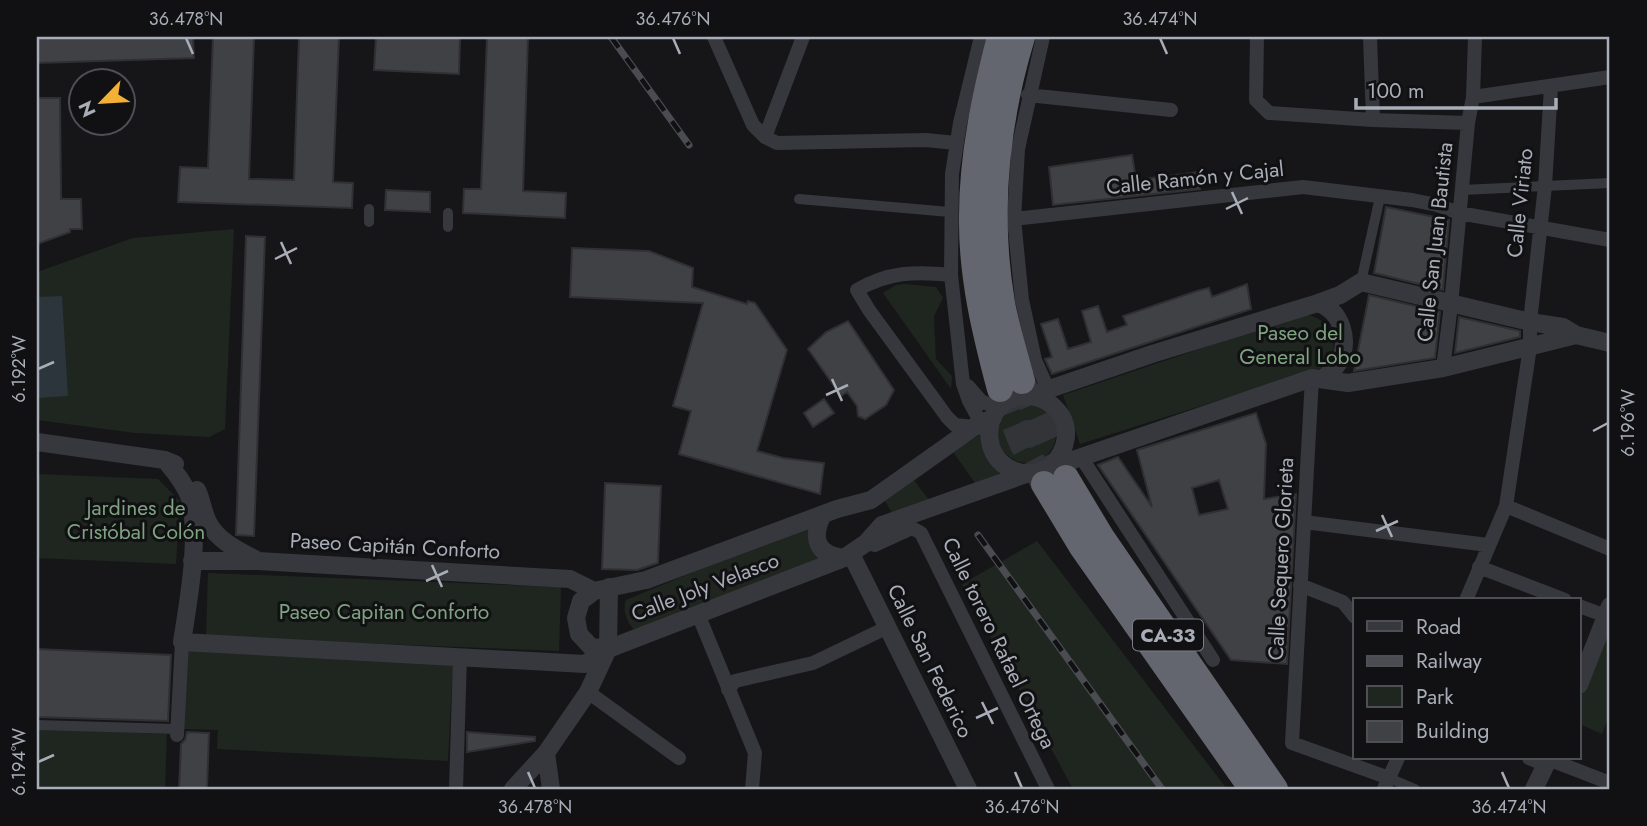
<svg xmlns="http://www.w3.org/2000/svg" width="1647" height="826" font-family="Jost,sans-serif">
<style>
.green{fill:#1e261f}
.water{fill:#2c353c}
.building{fill:#404145;stroke:#303034;stroke-width:2;fill-rule:evenodd}
.lines{fill:none;stroke-linecap:round;stroke-linejoin:round}
.motorway-tunnel{stroke:#333438;stroke-width:26;stroke-dasharray:26 13;stroke-linecap:butt}
.pedestrian{stroke:#37383d;stroke-width:10}
.minor{stroke:#37383d;stroke-width:14}
.tertiary{stroke:#37383d;stroke-width:18}
.motorway{stroke:#63666e;stroke-width:26}
.rail-casing{stroke:#4a4c52;stroke-width:7}
.rail{stroke:#111113;stroke-width:4.5;stroke-dasharray:13;stroke-linecap:butt}
.ticks{fill:none;stroke:#a8adb8;stroke-width:2.5}
.labels{text-anchor:middle;dominant-baseline:central;stroke-width:6;stroke-linejoin:round;paint-order:stroke}
.shield{fill:#111113;stroke:#7b7e86;stroke-width:2}
.shield-label{font-size:19px;font-weight:bold;fill:#a8adb8}
.street-label{font-size:21px;fill:#a8adb8;stroke:#111113}
.park-label{font-size:21px;fill:#7fa381;stroke:#111113}
.neatline{fill:none;stroke:#a8adb8;stroke-width:2.5}
.ticks-label{font-size:18px;text-anchor:middle;fill:#a8adb8}
</style>
<rect width="100%" height="100%" fill="#161618"/>
<path class="green" d="M234,229L225,429L209,437L135,433L37,420V272L133,238Z
M905,284L936,287L943,298L934,316L936,359L952,376L951,389L883,293L896,285Z
M1303,314C1331,318 1341,340 1328,366L1080,444L1063,395Z
M998 434a29 29 0 1 1 58 0a29 29 0 1 1-58 0Z
M979,435L1000,470L999,474L975,483L953,452Z
M37,474L158,479L180,501L176,564L37,558Z
M914,480L929,500L892,513L885,501Z
M802,527L808,529L819,559L635,630C627,624 622,610 626,600Z
M1037,541L1227,789H1073L962,584Z
M208,573L561,587L559,651L206,637Z
M1610,621V714L1602,734L1579,724V703Z
M186,648L453,662L448,761L217,749L218,730L182,729Z
M37,729L167,734L165,789H37Z"/>
<path class="water" d="M62,296L68,396L37,398V297Z
M1014 434a14 14 0 1 1 28 0a14 14 0 1 1-28 0Z"/>
<path class="building" d="M37,37H193L194,58L37,63Z
M213,37H254L249,179L294,180L299,37H339L333,182L353,183L352,208L178,202L180,167L208,168Z
M376,37H460L459,74L374,70Z
M487,37H528L523,191L566,193L565,218L463,213L464,189H481Z
M37,98H60L61,199H81L82,229H70V232L37,244Z
M1132,155L1136,180L1198,172L1200,189L1053,205L1049,167Z
M386,190L430,192V212L385,210Z
M1386,207L1449,220L1443,290L1374,273Z
M246,236L265,237L254,536L236,535Z
M572,248L649,251L693,268L692,287L747,304L748,301L755,303L787,350L757,451L783,458L824,463L820,494L679,454L691,411L673,406L703,303L570,297Z
M1247,284L1251,309L1052,374L1045,359L1052,357L1041,324L1058,319L1068,349L1091,342L1082,311L1098,306L1107,332L1127,325L1123,316L1197,291L1209,288L1212,297Z
M1369,295L1440,312L1435,358L1354,371Z
M1459,317L1520,331V337L1455,353Z
M848,321L894,390L886,405L865,419L858,416L857,406L847,392L841,396L808,349L826,332Z
M824,399L834,413L813,427L804,413Z
M1256,413L1266,444L1264,499L1296,494L1287,664L1231,660L1098,465L1118,457L1152,507L1137,450ZM1219,480L1228,509L1199,515L1192,488Z
M605,483L661,486L658,563L637,570L602,569Z
M37,649L171,655L168,721L37,717Z
M187,732L209,733L207,789H179L181,744L185,740Z
M467,732L535,737V741L467,752Z"/>
<g class="lines">
<path class="motorway-tunnel" d="M1022,381L1066,478
M1000,389L1022,443L1044,484"/>
<path class="pedestrian" d="M1462,190L1610,183
M799,199L950,212
M369,222V209
M448,227V213
M1361,282L1380,197
M37,725L177,729
M1389,778L1415,789"/>
<path class="minor" d="M714,37L753,125L765,137L777,143L926,140L956,143
M981,37L960,123L952,174L951,275L963,384L969,401L986,432
M1043,37L1018,149L1014,219L1022,300L1035,360L1048,389
M1257,37L1256,100L1269,113L1373,120L1468,123
M1370,37L1373,120
M1028,95L1171,110
M1473,97L1610,77
M765,137L803,37
M1014,219L1303,187L1412,200L1437,205L1459,213L1610,240
M951,275C915,271 888,272 857,290L869,310L947,417L955,425L974,427
M1443,368L1451,305L1468,123L1473,97L1475,37
M1312,378L1292,743L1389,778
M968,386L982,402L1001,407
M1081,457L1213,660
M1506,506L1610,549
M1304,522L1488,545
M866,543L875,545L912,528L921,533L1048,789
M1479,567L1565,600
M1300,585L1343,602L1355,617
M1466,600L1506,506L1530,347V322L1545,186L1551,87
M1579,606L1606,616
M698,614L755,753L752,789
M728,690L735,681L813,663L888,627
M588,692L679,758
M177,735L182,642
M1529,758L1546,765
M1548,759L1610,783
M456,789L460,656
M1384,789L1398,758"/>
<path class="tertiary" d="M1318,303C1342,311 1350,340 1339,362C1336,368 1329,373 1324,378
M1029,396L1152,354L1318,303L1340,295L1361,282L1530,322L1563,327L1576,335L1610,343
M37,442L165,460L175,464
M165,460C174,471 184,482 189,496C201,534 188,603 182,642L585,664L608,649L844,558L866,543L882,525L1026,474
M1051,466C1067,451 1073,426 1055,408C1047,400 1037,396 1025,396C974,399 978,478 1035,473L1312,378L1348,383L1443,368L1576,335
M197,490C202,500 203,512 208,522C217,540 237,550 255,559
M823,514C811,538 816,555 844,558
M851,554L968,789
M192,561H258L570,579L594,591
M608,649L591,647L579,634L576,618L581,601L594,591L646,580L837,509L871,500L974,427L993,418
M1579,685L1610,606
M546,753L551,789
M513,789L546,753L588,692L608,649L609,587
M1534,789L1549,758"/>
<path class="motorway" d="M1022,381C1015,355 1007,330 1002,303C987,214 996,123 1022,37
M1000,389C985,333 971,275 972,216C972,155 985,95 1000,37
M1066,478L1102,538L1275,789
M1044,484L1082,547L1252,789"/>
<g class="rail-casing">
<path id="rail" d="M611,37L689,145
M978,535L1162,789"/>
</g>
<use href="#rail" class="rail"/>
</g>
<path class="ticks" d="M186,38L193,54M673,38L680,54M1160,38L1167,54M1232,192L1242,214M1226,209L1248,198M281,242L291,264M275,259L297,248M38,369L54,362M832,379L842,401M826,395L848,385M1593,431L1608,423M1382,515L1392,537M1376,531L1398,521M432,565L442,587M426,581L448,571M982,702L993,724M976,718L998,708M38,762L54,755M528,772L535,788M1015,772L1022,788M1502,772L1509,788"/>
<g class="labels">
<rect class="shield" x="1133" y="619.5" width="70" height="31" rx="5"/>
<g class="shield-label">
<text x="1168" y="635">CA-33</text>
</g>
<g class="street-label">
<text transform="translate(1195 178) rotate(-6)">Calle Ramón y Cajal</text>
<text transform="translate(1520 203) rotate(-84)">Calle Viriato</text>
<text transform="translate(1435 242) rotate(-84)">Calle San Juan Bautista</text>
<text transform="translate(395 546) rotate(3)">Paseo Capitán Conforto</text>
<text transform="translate(1281 559) rotate(-87)">Calle Sequero Glorieta</text>
<text transform="translate(705 587) rotate(-21)">Calle Joly Velasco</text>
<text transform="translate(999 643) rotate(64)">Calle torero Rafael Ortega</text>
<text transform="translate(930 661) rotate(64)">Calle San Federico</text>
</g>
<g class="park-label">
<text x="1300" y="333">Paseo del<tspan x="1300" dy="24">General Lobo</tspan></text>
<text x="136" y="508">Jardines de<tspan x="136" dy="24">Cristóbal Colón</tspan></text>
<text x="384" y="612">Paseo Capitan Conforto</text>
</g>
</g>
<rect width="1647" height="826" fill="none" stroke="#111113" stroke-width="77"/>
<rect x="1353" y="598" width="228" height="161" fill="#111113" stroke="#4d4f55" stroke-width="2"/>
<rect x="1367" y="621" width="35" height="10" fill="#37383d" stroke="#4d4f55" stroke-width="2"/>
<text x="1416" y="634" font-size="21" fill="#a8adb8">Road</text>
<rect x="1367" y="656" width="35" height="10" fill="#4a4c52" stroke="#4d4f55" stroke-width="2"/>
<text x="1416" y="668" font-size="21" fill="#a8adb8">Railway</text>
<rect x="1367" y="686" width="35" height="21" fill="#1e261f" stroke="#4d4f55" stroke-width="2"/>
<text x="1416" y="704" font-size="21" fill="#a8adb8">Park</text>
<rect x="1367" y="721" width="35" height="21" fill="#404145" stroke="#4d4f55" stroke-width="2"/>
<text x="1416" y="738" font-size="21" fill="#a8adb8">Building</text>
<g transform="translate(102 102) rotate(245)"><circle r="33" fill="#111113" stroke="#4d4f55" stroke-width="2"/>
<path d="M0-5L12 26L0 18L-12 26Z" fill="#f2b134"/>
<text y="-10" font-size="19" font-weight="bold" text-anchor="middle" fill="#a8adb8">N</text>
</g>
<path d="M1356 98v10h200v-10" fill="none" stroke="#a8adb8" stroke-width="3.5"/>
<text x="1367" y="98" font-size="21" fill="#a8adb8" stroke="#111113" stroke-width="5" paint-order="stroke">100 m</text>
<rect x="38" y="38" width="1570" height="750" class="neatline"/>
<g class="ticks-label">
<text x="186" y="25">36.478°N</text>
<text x="673" y="25">36.476°N</text>
<text x="1160" y="25">36.474°N</text>
<text transform="translate(19 369) rotate(-90)" y="6">6.192°W</text>
<text transform="translate(1628 423) rotate(-90)" y="6">6.196°W</text>
<text transform="translate(19 762) rotate(-90)" y="6">6.194°W</text>
<text x="535" y="813">36.478°N</text>
<text x="1022" y="813">36.476°N</text>
<text x="1509" y="813">36.474°N</text>
</g>
</svg>
